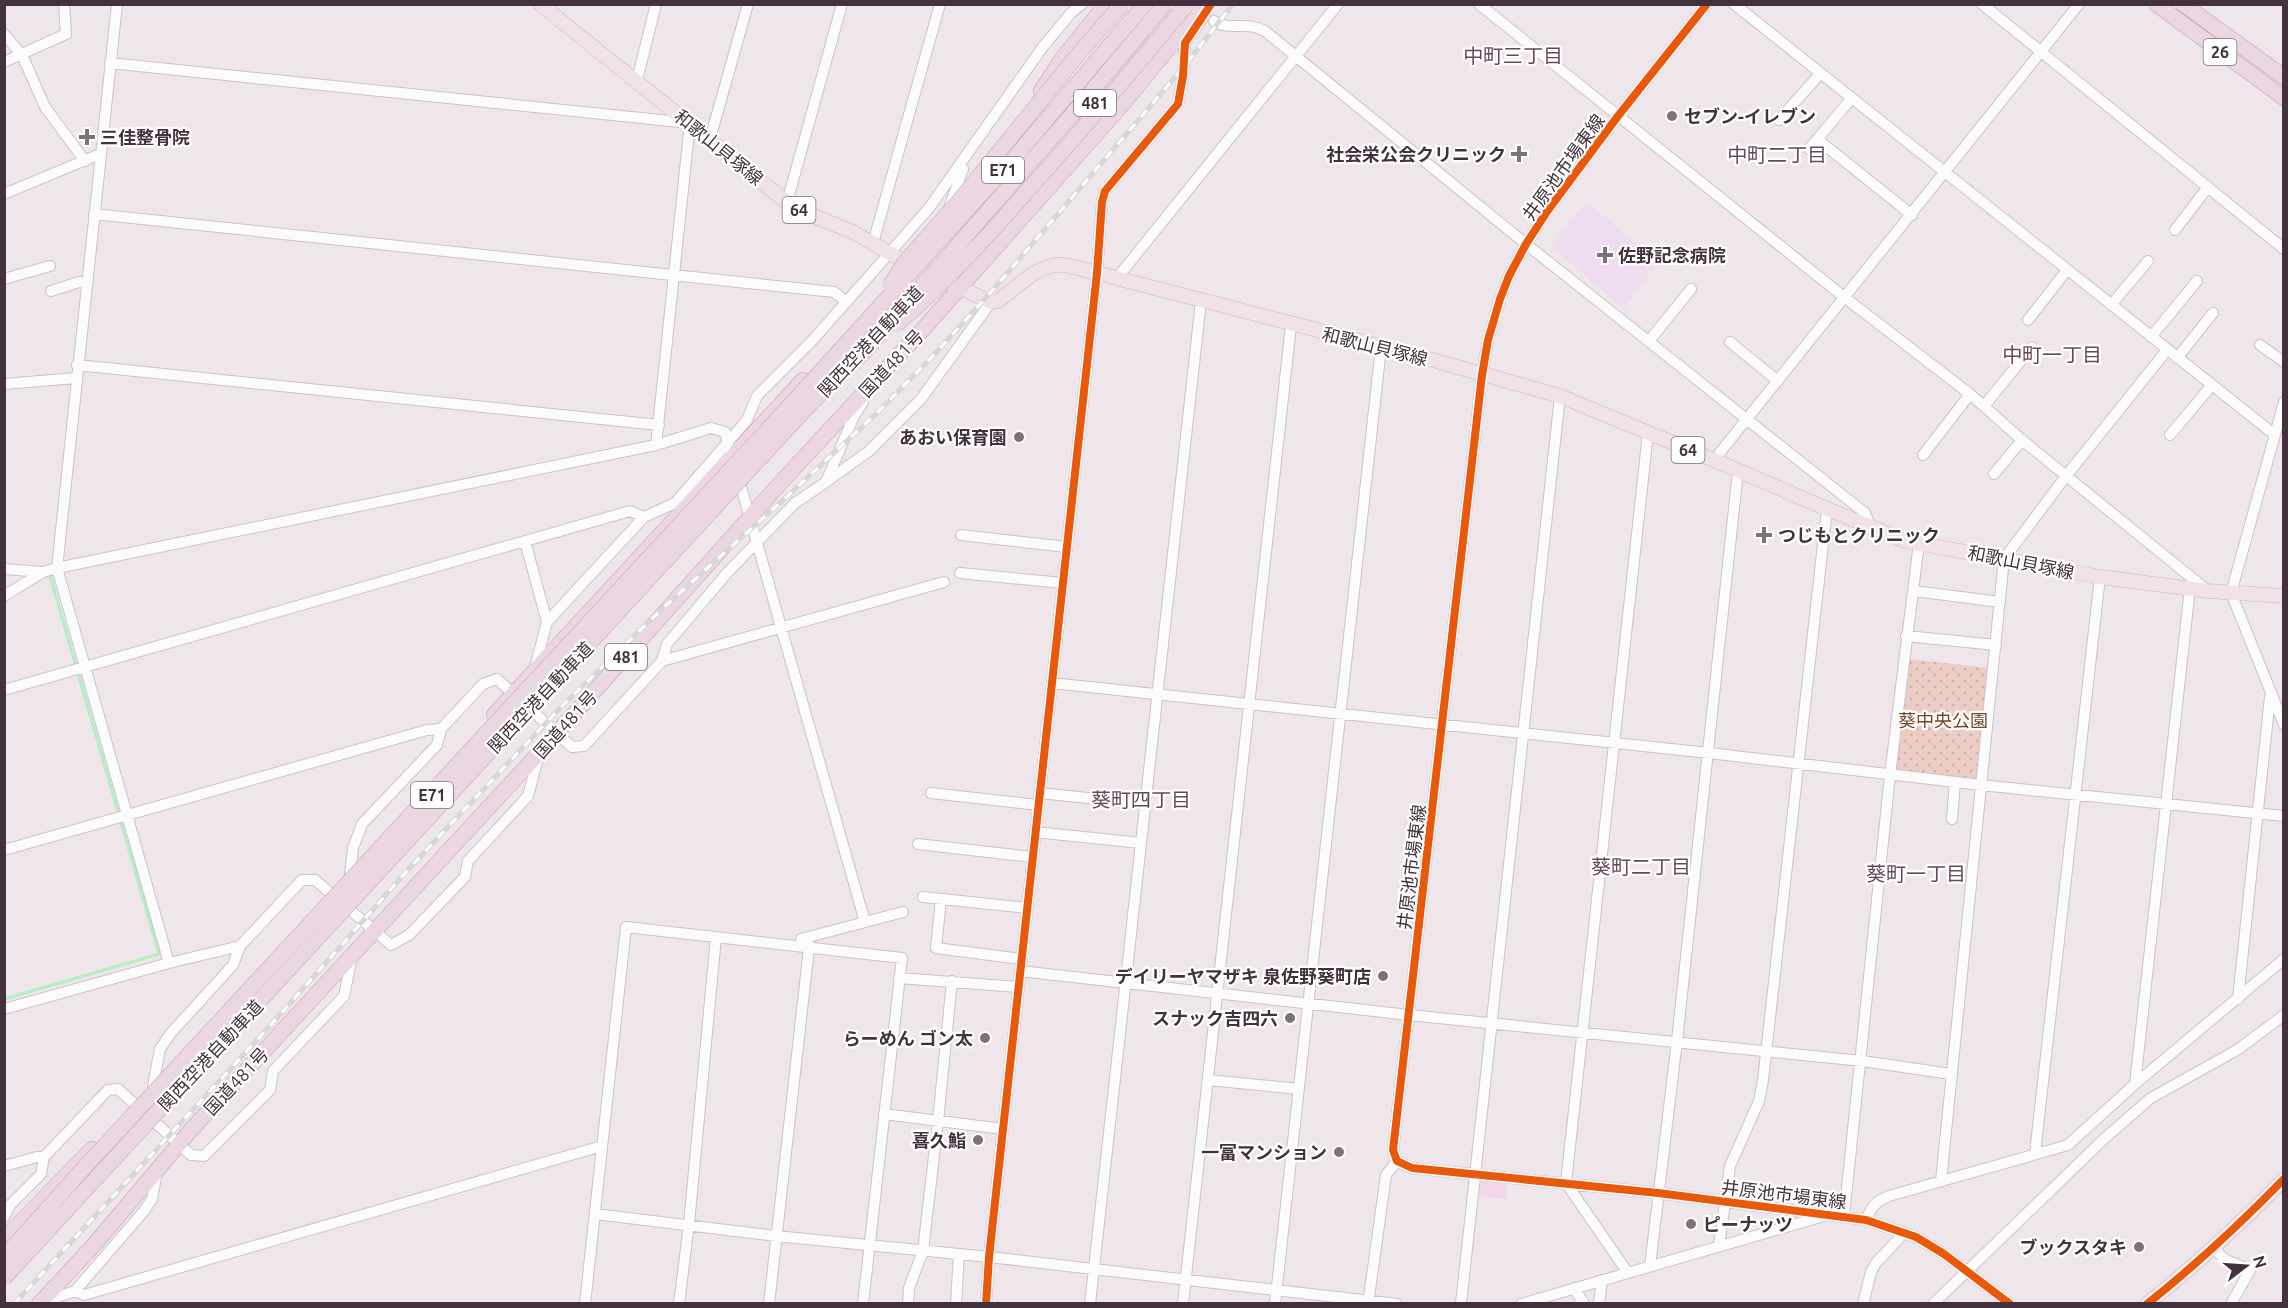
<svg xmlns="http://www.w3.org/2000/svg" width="2288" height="1308" font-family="Ubuntu,'Noto Sans JP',sans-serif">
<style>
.commercial{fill:#f2d7e8}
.medical{fill:#f0dcf0}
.park{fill:url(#park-dots)}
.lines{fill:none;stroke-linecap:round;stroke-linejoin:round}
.stream{stroke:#b3efbf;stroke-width:3}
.minor-casing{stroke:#ccc3c8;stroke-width:12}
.major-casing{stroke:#d1b2c2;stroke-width:15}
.highway-casing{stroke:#c8a0b6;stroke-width:16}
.minor{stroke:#fcfbfc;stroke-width:10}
.major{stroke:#f0e2e8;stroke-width:14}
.highway{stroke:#ebd7e2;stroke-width:15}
.rail-casing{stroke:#d8d7d7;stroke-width:5}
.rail{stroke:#fff;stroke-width:3;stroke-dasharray:9;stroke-linecap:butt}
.highway-bridge-casing{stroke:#c8a0b6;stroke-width:16;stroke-linecap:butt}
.highway-bridge{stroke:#ebd7e2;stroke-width:15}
.cycleway-casing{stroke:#fff;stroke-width:11}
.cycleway{stroke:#e8590c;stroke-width:8}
.poi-dot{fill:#7f717a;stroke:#fff;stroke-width:2}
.labels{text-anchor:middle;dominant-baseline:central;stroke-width:4.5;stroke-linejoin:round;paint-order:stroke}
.shield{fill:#fff;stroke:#7b7077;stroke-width:1.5}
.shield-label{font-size:16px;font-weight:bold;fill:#43323d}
.poi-label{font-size:18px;font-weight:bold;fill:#43323d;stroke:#fff;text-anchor:end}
.street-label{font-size:18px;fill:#43323d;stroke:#fff}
.park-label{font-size:18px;fill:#774624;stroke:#fff}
.neighbourhood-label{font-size:20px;fill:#67495b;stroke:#fff}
</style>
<defs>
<pattern id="park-dots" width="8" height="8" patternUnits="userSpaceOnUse" patternTransform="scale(1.5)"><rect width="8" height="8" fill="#ebcdc6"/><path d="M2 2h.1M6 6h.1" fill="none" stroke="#cbb0ab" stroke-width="1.8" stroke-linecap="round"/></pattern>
</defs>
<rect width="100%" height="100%" fill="#eee6ea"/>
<path class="commercial" d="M1480,1180L1507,1185L1506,1199L1478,1196Z"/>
<path class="medical" d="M1588,202L1657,263L1624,309L1552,247L1571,218Z"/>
<path class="park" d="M1908,659L1990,668L1978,781L1896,772Z"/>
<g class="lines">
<path class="stream" d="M50,576L76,666
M4,999L159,954L78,673"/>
<g class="minor-casing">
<path id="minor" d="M1479,4L1844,297L1970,394L2022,440L2208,591
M1707,4L1618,116L1548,210L1526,244L1509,276L1500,299L1488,340L1482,375L1393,1150L1397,1161L1412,1168L1658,1193L1866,1220L1916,1237L1944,1254L2010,1304
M1734,4L2275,435
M1982,4L2284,249
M1214,21C1230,32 1245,20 1265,31L1526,244L1865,513L1871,528
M4,34L22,55L45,107L85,161
M4,62L66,34L64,4
M110,63L690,123L656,445
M637,80L656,4
M1779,120L1820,74
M710,139L748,4
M1817,139L1912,215
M1809,149L1851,99
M4,194L100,154
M785,200L789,195L842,4
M948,211L963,169
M94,214L834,292L847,302
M2175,230L2208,187
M873,243L940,4
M1117,278L1338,4
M4,279L50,266
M51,291L79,282L86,283
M2111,305L2148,261
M2028,320L2067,270
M2151,337L2197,281
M1649,341L1691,289
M1730,342L1778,381
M2260,345L2284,362
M2177,358L2213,313
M77,365L659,425
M4,384L76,378
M2284,402L2231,593L2284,725
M1984,406L2032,347
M2170,435L2212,385
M1923,455L1970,394
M1714,460L2079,4
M1994,474L2022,440
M738,476L865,922
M826,482L869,451L921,399L991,302
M961,535L1067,547
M525,541L547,622
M4,569L43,572
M960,573L1063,583
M1914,591L2000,602
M4,596L43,572L57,568L656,445L711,428L725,432L733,461
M1906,636L1996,645
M662,661L667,644L727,573L795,503L826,482L854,416L863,402
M534,671L547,622L644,517L675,503L728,442L747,420L757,396L812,341L929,208L1042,48L1071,13L1082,4
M1052,683L1709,753L1981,785L2284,816
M4,690L630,511L644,517
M931,793L1038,805
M1040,793L1145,804
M1952,819L1955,782
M1035,832L1141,843
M918,844L1032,857
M4,850L427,730L441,729
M350,874L353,848L362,824L437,745L441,729L483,684L497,679L572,747L584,746L662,661L944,582
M923,897L1027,908
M941,899L936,948L1021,959
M801,939L903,912
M169,963L240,946
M1020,971L1409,1015L1862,1061L1951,1074
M899,978L1018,987
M2238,999L2270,697
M4,1009L169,963L57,568L117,4
M1208,1080L1299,1089
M2135,1084L2190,588
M153,1086L160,1049L171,1033L233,965L240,946L302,880H315L391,945L409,935L465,877L468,861L528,796L539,754
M884,1114L1003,1129
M2035,1153L2100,577
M4,1166L37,1157H44
M1941,1181L2004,559L2066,476L2167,350
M595,1214L776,1236L989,1257L1397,1304
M1844,1216L1890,775L1919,543
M4,1217L10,1205L41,1174L44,1157L108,1090L118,1089L191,1155L204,1156L270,1090L273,1071L344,996L352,957
M1866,1220C1871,1207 1876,1201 1889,1196L2068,1145L2135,1084L2284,959
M1719,1246L1730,1166L1759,1101L1763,1080L1827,509
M2214,1248L2224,1259L2250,1270L2231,1304
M1650,1266L1677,1041L1738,471
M1628,1273L1566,1183L1648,433
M1574,1288L1584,1304
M75,1291L84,1295L602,1146
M42,1302L75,1291L144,1211L152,1199L157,1172
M585,1304L626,927L902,958L863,1304
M679,1304L689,1224L716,937
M769,1304L809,948L807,938
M908,1304L909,1288L923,1251L938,1121L952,981
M956,1304L959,1255
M986,1304L989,1257L1097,273L1102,202L1105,191L1178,104L1183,76L1185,43L1205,15
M1090,1304L1201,301
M1183,1304L1291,325
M1275,1304L1381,347
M1368,1304L1386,1175L1397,1161
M1461,1304L1560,396
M1521,1304L1824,1216
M1599,1304L1602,1280
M1863,1304L1871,1272L1876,1263L1904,1233
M1933,1304L2106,1137L2151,1098L2237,1050L2284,1015"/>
</g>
<g class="major-casing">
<path id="major" d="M540,4L794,208L853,232L910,265L991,302L998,301C1016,288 1040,262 1064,265C1075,267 1086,270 1097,273L1429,359L1560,396L1714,460L1827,509L1906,541L2100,577L2208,591L2284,596
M2147,1304C2196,1265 2240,1224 2284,1179"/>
</g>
<g class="highway-casing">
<path id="highway" d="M2156,4L2284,98
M2183,4L2284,77
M1041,91L1062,59L1106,4
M1086,115L1143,41
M494,715L803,380
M4,1239L92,1149
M39,1304L93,1246L190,1131L539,753L785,478L925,327L1121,106L1205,4"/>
</g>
<use href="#minor" class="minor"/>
<use href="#major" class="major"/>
<use href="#highway" class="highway"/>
<g class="rail-casing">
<path id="rail" d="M14,1304L270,1026L415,862L562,706L663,608L792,492L879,411L933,356L992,291L1182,69L1233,4"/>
</g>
<use href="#rail" class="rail"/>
<g class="highway-bridge-casing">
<path id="highway-bridge" d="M890,285L905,262L959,201L1076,57L1122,4
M897,324C948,281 993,230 1036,181C1088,123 1138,64 1187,4
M4,1257L83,1169L794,401L1014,158L1145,4
M4,1278L811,403L866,350L1069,118L1165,4"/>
</g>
<use href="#highway-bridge" class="highway-bridge"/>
<g class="cycleway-casing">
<path id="cycleway" d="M1707,4L1618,116L1548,210L1526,244L1509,276L1500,299L1488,340L1482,375L1393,1150L1397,1161L1412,1168L1658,1193L1866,1220L1916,1237L1944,1254L2010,1304
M986,1304L989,1257L1097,273L1102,202L1105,191L1178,104L1183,76L1185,43L1211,4
M2147,1304C2196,1265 2240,1224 2284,1179"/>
</g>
<use href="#cycleway" class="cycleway"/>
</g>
<g class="poi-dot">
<circle cx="1672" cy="116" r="6"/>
<path d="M84 128h6v6h6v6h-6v6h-6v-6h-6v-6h6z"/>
<path d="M1516 145h6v6h6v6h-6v6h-6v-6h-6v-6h6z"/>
<path d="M1602 246h6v6h6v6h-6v6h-6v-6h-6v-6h6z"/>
<circle cx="1019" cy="437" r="6"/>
<path d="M1761 526h6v6h6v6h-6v6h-6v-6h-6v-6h6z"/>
<circle cx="1383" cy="976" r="6"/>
<circle cx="1290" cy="1018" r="6"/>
<circle cx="985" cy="1038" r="6"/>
<circle cx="978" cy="1140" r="6"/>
<circle cx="1339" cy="1152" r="6"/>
<circle cx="1691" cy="1224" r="6"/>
<circle cx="2139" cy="1247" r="6"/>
</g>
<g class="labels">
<g class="shield">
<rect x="2203.5" y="39" width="33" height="26" rx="4.5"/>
<rect x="1074" y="90" width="42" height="26" rx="4.5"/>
<rect x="982" y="157" width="42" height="26" rx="4.5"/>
<rect x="782.5" y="197" width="33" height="26" rx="4.5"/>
<rect x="1671.5" y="437" width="33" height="26" rx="4.5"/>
<rect x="605" y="644" width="42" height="26" rx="4.5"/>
<rect x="411" y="782" width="42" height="26" rx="4.5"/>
</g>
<g class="shield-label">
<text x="2220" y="52">26</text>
<text x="1095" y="103">481</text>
<text x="1003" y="170">E71</text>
<text x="799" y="210">64</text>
<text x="1688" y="450">64</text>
<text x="626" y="657">481</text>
<text x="432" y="795">E71</text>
</g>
<g class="poi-label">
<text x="1684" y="116" text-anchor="start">セブン-イレブン</text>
<text x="100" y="137" text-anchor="start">三佳整骨院</text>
<text x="1506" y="154">社会栄公会クリニック</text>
<text x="1618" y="255" text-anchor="start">佐野記念病院</text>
<text x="1007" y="437">あおい保育園</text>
<text x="1778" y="535" text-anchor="start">つじもとクリニック</text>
<text x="1371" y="976">デイリーヤマザキ 泉佐野葵町店</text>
<text x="1278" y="1018">スナック吉四六</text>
<text x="973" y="1038">らーめん ゴン太</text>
<text x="966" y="1140">喜久鮨</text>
<text x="1327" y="1152">一富マンション</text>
<text x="1703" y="1224" text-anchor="start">ピーナッツ</text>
<text x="2127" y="1247">ブックスタキ</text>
</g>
<g class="street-label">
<text transform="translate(719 147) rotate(39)">和歌山貝塚線</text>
<text transform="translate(1563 167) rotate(-54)">井原池市場東線</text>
<text transform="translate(870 341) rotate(-47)">関西空港自動車道</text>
<text transform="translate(1375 346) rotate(14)">和歌山貝塚線</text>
<text transform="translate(891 363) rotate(-47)">国道481号</text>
<text transform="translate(2021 562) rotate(11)">和歌山貝塚線</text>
<text transform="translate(540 697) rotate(-47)">関西空港自動車道</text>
<text transform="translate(565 724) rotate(-48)">国道481号</text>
<text transform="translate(1411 867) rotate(-83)">井原池市場東線</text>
<text transform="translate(210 1055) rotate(-47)">関西空港自動車道</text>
<text transform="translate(236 1081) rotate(-47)">国道481号</text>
<text transform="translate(1784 1194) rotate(7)">井原池市場東線</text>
</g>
<g class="park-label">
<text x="1943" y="720">葵中央公園</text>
</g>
<g class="neighbourhood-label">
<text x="1513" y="55">中町三丁目</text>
<text x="1777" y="154">中町二丁目</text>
<text x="2052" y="354">中町一丁目</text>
<text x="1141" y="799">葵町四丁目</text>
<text x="1641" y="866">葵町二丁目</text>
<text x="1916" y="873">葵町一丁目</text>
</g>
</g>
<rect width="2288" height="1308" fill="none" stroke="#43323d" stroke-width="12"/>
<g transform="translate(2246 1266) rotate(73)" stroke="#ffffff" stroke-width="4.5" paint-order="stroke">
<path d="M0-4.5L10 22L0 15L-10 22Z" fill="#43323d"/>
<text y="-9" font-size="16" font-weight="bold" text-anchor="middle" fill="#43323d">N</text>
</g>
</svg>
